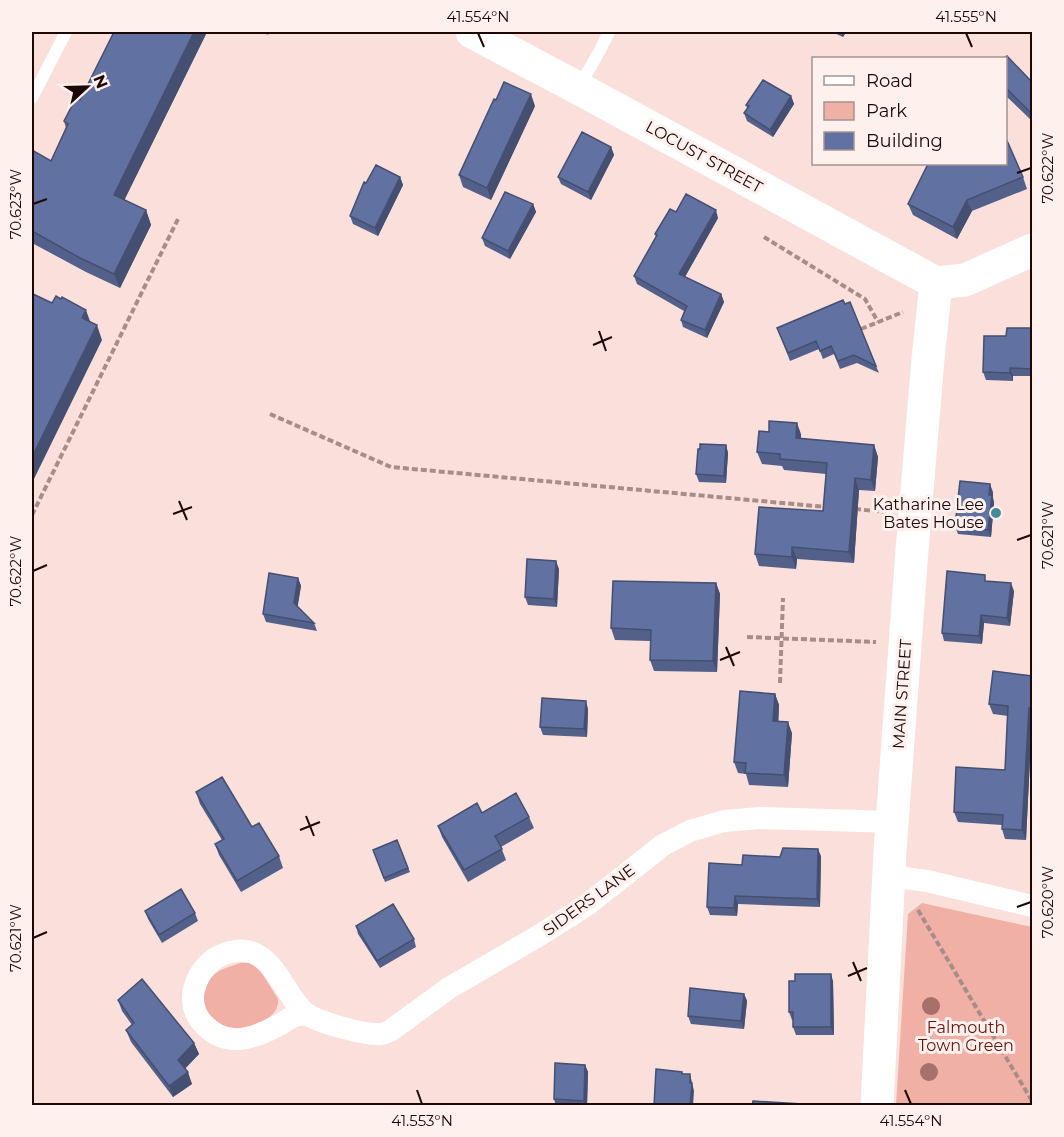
<svg xmlns="http://www.w3.org/2000/svg" width="1064" height="1137" font-family="Montserrat,sans-serif">
<style>
.green{fill:#f0b0a5}
.lines{fill:none;stroke-linecap:round;stroke-linejoin:round}
.path{stroke:#a68d89;stroke-width:4;stroke-dasharray:6 3;stroke-linecap:butt}
.lane{stroke:#fff;stroke-width:12}
.street{stroke:#fff;stroke-width:22}
.primary{stroke:#fff;stroke-width:33}
.highway{stroke:#fff;stroke-width:33}
.tree{fill:#a8706a}
.wall{fill:#53618a}
.shaded-wall{fill:#444f71}
.building{fill:#6171a1;stroke:#444f71;stroke-width:1.5}
.ticks{fill:none;stroke:#1d0806;stroke-width:2}
.poi-dot{fill:#458b97;stroke:#fef0ed;stroke-width:2}
.labels{text-anchor:middle;dominant-baseline:central;stroke-width:6;stroke-linejoin:round;paint-order:stroke}
.street-label{font-size:16px;fill:#1d0806;stroke:#fef0ed}
.poi-label{font-size:16px;fill:#1d0806;stroke:#fef0ed;text-anchor:end}
.park-label{font-size:16px;fill:#64150e;stroke:#fef0ed}
.neatline{fill:none;stroke:#1d0806;stroke-width:2}
.ticks-label{font-size:15px;text-anchor:middle;fill:#1d0806}
</style>
<rect width="100%" height="100%" fill="#fbdfda"/>
<path class="green" d="M922,903L1032,927V1105H896L908,914Z
M241,963H249L258,967L278,999C279,1009 272,1016 264,1021C257,1025 245,1030 238,1030C208,1028 190,996 215,974C222,968 232,966 241,963Z"/>
<g class="lines">
<path class="path" d="M266,32L269,33
M764,237L865,299L878,322
M861,329L903,312
M270,414L391,467L826,507
M855,509L886,512
M32,515L178,219
M747,637L876,642
M780,683L783,598
M918,910L1032,1101"/>
<path class="lane" d="M579,87L599,52L609,32
M32,98L66,32"/>
<path class="street" d="M889,876L927,881L1032,906
M306,1014C302,1015 296,1015 293,1017C287,1019 282,1024 277,1026C249,1041 222,1048 200,1020C193,1011 191,997 195,986C200,970 209,960 224,954C270,937 279,988 304,1012C315,1022 362,1034 377,1034C382,1035 386,1032 390,1031L449,988L540,935L587,905L663,845L690,831L724,821L760,818L893,822"/>
<path class="primary" d="M877,1106L890,851L912,550L928,359L936,283"/>
<path class="highway" d="M472,32L578,88L936,283L965,280L1032,250"/>
</g>
<g class="tree">
<circle cx="931" cy="1006" r="9"/>
<circle cx="929" cy="1072" r="9"/>
</g>
<path class="wall" d="M114,32H207L124,200L146,210L151,225L120,288L86,272L32,243V150L51,161L66,128L64,121L80,100Z
M832,32H846L843,37Z
M1005,58L1030,80L1032,78V121L1005,95Z
M791,96L794,104L773,137L747,121L744,113L747,108L746,105Z
M535,106L491,200L463,187L459,175Z
M611,147L614,155L591,200L561,184L558,177Z
M400,177L403,185L378,236L353,224L350,216L366,183Z
M1023,177L1027,189L972,211L957,239L913,215L908,204Z
M533,204L536,212L510,259L485,246L482,238Z
M676,212L718,218L685,277L721,294L724,302L707,338L683,327L681,320L684,311L637,284L634,276L656,237L655,234Z
M843,300L876,366L879,373L857,363L840,369L834,354L823,359L819,349L790,361L777,328Z
M1032,328V376H1013V381L986,380L983,372L1006,336Z
M801,434V439L874,445L878,457L875,491L859,490L854,563L797,559L796,569L759,566L755,554L823,511L826,474L784,470L782,466L762,464L757,452Z
M726,445L728,453L726,483L699,482L696,474Z
M993,492V498L994,503L991,537L958,534L955,526Z
M559,569L557,607L528,605L525,597Z
M298,578L301,586L297,607L314,623L317,631L266,622L263,614Z
M988,581L1014,591L1010,626L984,623L982,644L944,641L942,633Z
M716,583L720,594L717,672L654,671L650,660V641L615,640L611,628Z
M1032,676V720L1026,840L1005,839L1002,829V825L958,822L954,812L1005,770L1008,716L993,714L989,704Z
M775,694L779,705L778,721L792,733L788,787L749,785L746,774L738,773L734,762Z
M588,709L587,737L543,735L540,727Z
M196,792L252,827L279,856L283,868L241,892L219,855L215,844L222,840L200,804Z
M529,817L534,828L501,847L506,860L468,882L442,837L438,826Z
M397,840L410,872L385,882L373,850Z
M821,856L820,907L738,904L737,916L710,915L707,907L742,865L780,857Z
M145,911L195,913L198,921L162,943L148,919Z
M356,926L414,939L416,947L380,968L358,934Z
M795,981H833L834,1035H796L793,1027V1020H792L789,1012Z
M744,994L747,1001L744,1029L691,1024L688,1016Z
M118,1000L194,1043L199,1054L185,1069L192,1084L173,1097L131,1042L126,1030L132,1025L122,1011Z
M585,1065L588,1072L587,1106H556L554,1099Z"/>
<path class="shaded-wall" d="M194,32H207L120,209L114,195Z
M841,32H846L843,37Z
M531,94L535,106L491,200L487,188Z
M791,96L794,104L773,137L770,130Z
M611,147L614,155L591,200L588,192Z
M400,177L403,185L378,236L375,228Z
M967,200L972,211L957,239L953,227Z
M533,204L536,212L510,259L508,251Z
M146,210L151,225L120,288L114,274Z
M716,210L718,218L682,282L679,274Z
M721,294L724,302L707,338L705,330Z
M86,310L91,324L82,318Z
M97,325L102,340L32,483V457Z
M1010,368L1013,376V381L1010,373Z
M797,423L801,434L800,450L796,438Z
M726,445L728,453L726,483L724,476Z
M874,445L878,457L875,491L871,480Z
M855,478L859,490L854,563L849,552Z
M990,484L993,492V498L994,503L991,537L988,530Z
M792,547L797,559L796,569L792,557Z
M556,561L559,569L557,607L554,599Z
M298,578L301,586L297,611L294,603Z
M716,583L720,594L717,672L713,661Z
M1011,583L1014,591L1010,626L1007,618Z
M981,615L984,623L982,644L979,636Z
M775,694L779,705L778,732L773,721Z
M586,701L588,709L587,737L584,729Z
M1029,708L1032,718L1026,840L1022,830Z
M788,722L792,733L788,787L784,775Z
M818,849L821,856L820,907L817,899Z
M735,896L738,904L737,916L734,908Z
M831,974L833,981L834,1035L831,1027Z
M744,994L747,1001L744,1029L741,1021Z
M194,1043L199,1054L182,1071L178,1060Z
M585,1065L588,1072L587,1106H585L584,1101Z
M188,1072L192,1084L173,1097L169,1086Z
M690,1074L694,1091L693,1106H690Z"/>
<path class="building" d="M114,32H194L114,195L146,210L114,274L80,258L32,231V150L51,161L68,124L64,121L76,98L80,100Z
M1007,56L1030,80L1032,78V114L1005,87V58H1004Z
M763,80L791,96L770,130L744,113L749,106L746,105Z
M504,82L531,94L487,188L459,175L494,99L496,100Z
M582,132L611,147L588,192L558,177Z
M1005,136L1023,177L967,200L953,227L908,204L928,164H1005Z
M376,165L400,177L375,228L350,216L364,182L366,183Z
M505,192L533,204L508,251L482,238Z
M686,194L716,210L679,274L721,294L705,330L681,320L687,306L634,276L657,235L655,234L670,209L676,212Z
M33,294L52,303L56,296L61,299L62,297L86,310L82,318L97,325L32,457V297Z
M843,300L845,304L850,302L876,366L854,355L838,361L831,346L820,351L816,341L788,353L777,328Z
M1007,328H1032V369L1010,368V373L983,372L984,336H1006Z
M769,421L797,423L796,438L874,445L871,480L855,478L849,552L792,547V557L755,554L759,507L823,511L827,463L780,459V454L757,452L759,431L769,432Z
M700,444L726,445L724,476L696,474L698,449H700Z
M960,481L990,484L989,495H992L988,530L955,526Z
M527,559L556,561L554,599L525,597Z
M947,571L985,575V581L1011,583L1007,618L981,615L979,636L942,633Z
M269,573L298,578L294,603L314,623L263,614Z
M613,581L716,583L713,661L650,660L651,630L611,628Z
M993,671L1032,676V708H1029L1022,830L1002,829L1003,815L954,812L956,767L1005,770L1008,706L989,704Z
M740,691L775,694L773,721L788,722L784,775L745,773L746,763L734,762Z
M542,698L586,701L584,729L540,727Z
M222,777L252,827L259,823L279,856L237,881L215,844L224,839L196,792Z
M516,793L529,817L495,836L502,849L464,870L438,826L477,803L482,813Z
M397,840L408,868L384,878L373,850Z
M783,848L818,849L817,899L735,896L734,908L707,907L709,863L742,865L743,855L780,857Z
M181,889L195,913L159,935L145,911Z
M393,904L414,939L377,961L356,926Z
M795,974H831V1027H793V1012H789V981H795Z
M142,979L194,1043L178,1060L188,1072L169,1086L126,1030L134,1023L118,1000Z
M690,988L744,994L741,1021L688,1016Z
M555,1063L585,1065L584,1101L554,1099Z
M656,1069L682,1072V1074H690V1083H692L690,1106H654Z
M753,1101L802,1104V1106H752Z"/>
<path class="ticks" d="M478,33L484,47M966,33L972,47M1017,173L1031,168M33,204L47,199M599,331L606,351M593,345L612,337M179,501L187,520M173,514L192,507M1017,540L1031,535M33,571L47,565M726,647L734,666M720,660L740,652M306,816L314,836M300,830L320,822M1017,907L1031,902M33,938L47,932M853,962L861,981M848,976L867,968M417,1090L422,1104M905,1090L911,1104"/>
<circle class="poi-dot" cx="996" cy="513" r="6"/>
<g class="labels">
<g class="street-label">
<text transform="translate(704 157) rotate(29)">LOCUST STREET</text>
<text transform="translate(902 694) rotate(-86)">MAIN STREET</text>
<text transform="translate(589 900) rotate(-36)">SIDERS LANE</text>
</g>
<g class="poi-label">
<text x="984" y="504">Katharine Lee<tspan x="984" dy="18">Bates House</tspan></text>
</g>
<g class="park-label">
<text x="966" y="1027">Falmouth<tspan x="966" dy="18">Town Green</tspan></text>
</g>
</g>
<rect width="1064" height="1137" fill="none" stroke="#fef0ed" stroke-width="66"/>
<rect x="812" y="57" width="195" height="108" fill="#fef0ed" stroke="#a49391" stroke-width="1.5"/>
<rect x="824" y="76" width="30" height="9" fill="#ffffff" stroke="#a49391" stroke-width="1.5"/>
<text x="866" y="87" font-size="18" fill="#1d0806">Road</text>
<rect x="824" y="102" width="30" height="18" fill="#f0b0a5" stroke="#a49391" stroke-width="1.5"/>
<text x="866" y="117" font-size="18" fill="#1d0806">Park</text>
<rect x="824" y="132" width="30" height="18" fill="#6171a1" stroke="#a49391" stroke-width="1.5"/>
<text x="866" y="147" font-size="18" fill="#1d0806">Building</text>
<g transform="translate(87 87) rotate(68)" stroke="#fef0ed" stroke-width="4.5" paint-order="stroke">
<path d="M0-4.5L10 22L0 15L-10 22Z" fill="#1d0806"/>
<text y="-9" font-size="16" font-weight="bold" text-anchor="middle" fill="#1d0806">N</text>
</g>
<rect x="33" y="33" width="998" height="1071" class="neatline"/>
<g class="ticks-label">
<text x="478" y="22">41.554°N</text>
<text x="966" y="22">41.555°N</text>
<text transform="translate(1048 168) rotate(-90)" y="5">70.622°W</text>
<text transform="translate(16 204) rotate(-90)" y="5">70.623°W</text>
<text transform="translate(1048 535) rotate(-90)" y="5">70.621°W</text>
<text transform="translate(16 571) rotate(-90)" y="5">70.622°W</text>
<text transform="translate(1048 902) rotate(-90)" y="5">70.620°W</text>
<text transform="translate(16 938) rotate(-90)" y="5">70.621°W</text>
<text x="422" y="1126">41.553°N</text>
<text x="911" y="1126">41.554°N</text>
</g>
</svg>
